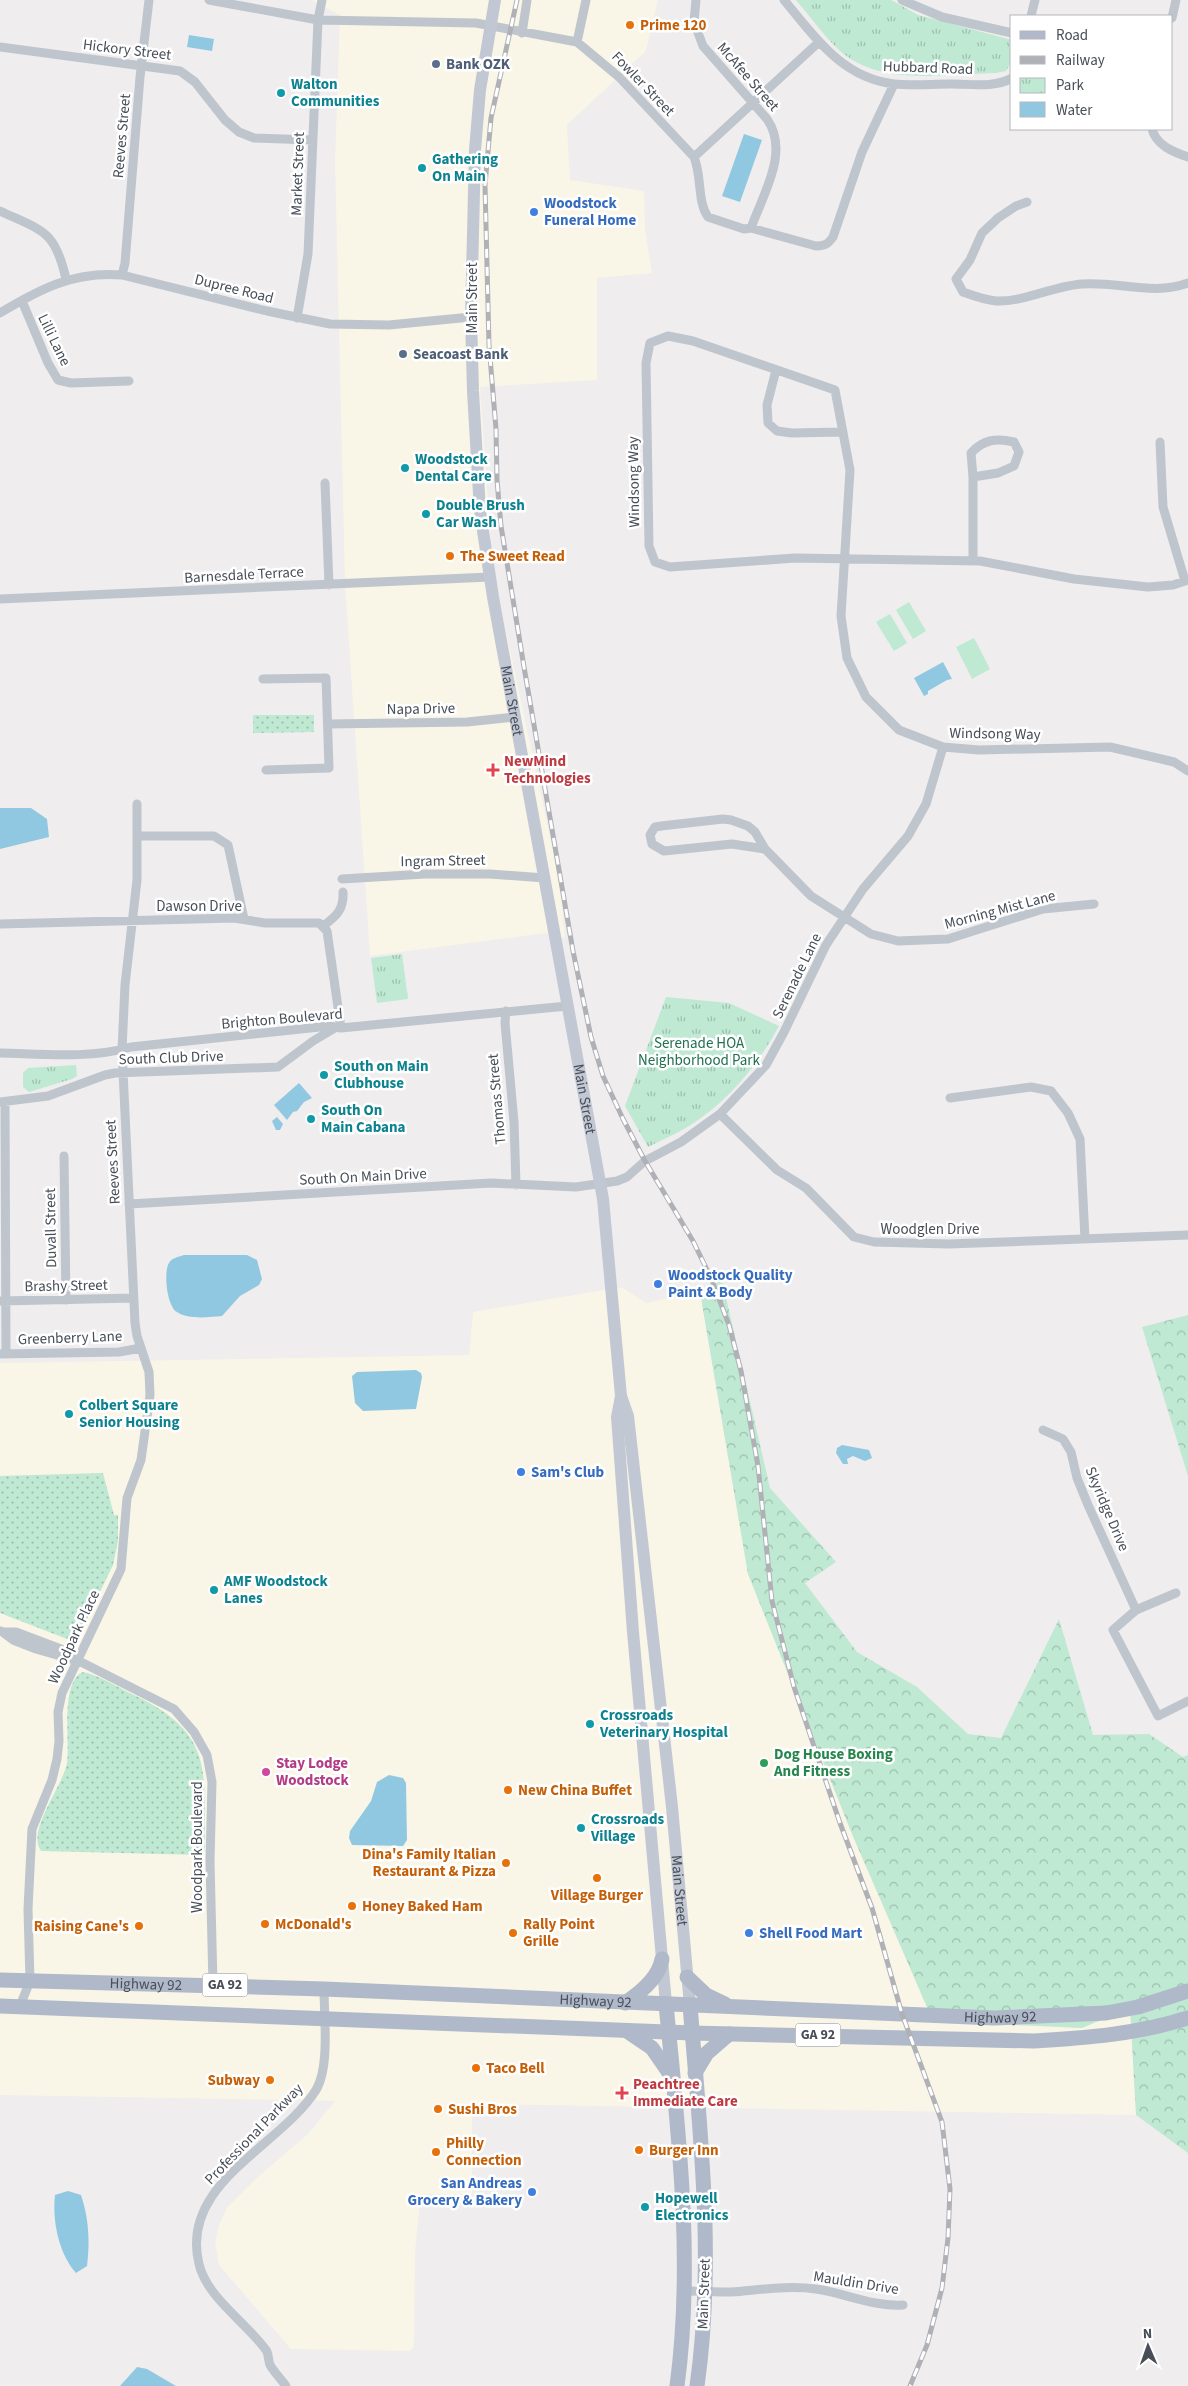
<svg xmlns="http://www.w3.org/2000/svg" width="1188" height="2386" font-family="'Source Sans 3',sans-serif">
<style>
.commercial{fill:#f9f5e7}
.grass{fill:url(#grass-dots)}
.forest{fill:url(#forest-crowns)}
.park{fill:url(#park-tufts)}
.pitch{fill:#bfe9d3}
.water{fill:#91c8e1}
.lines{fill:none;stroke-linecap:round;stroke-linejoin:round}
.street{stroke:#bfc5cd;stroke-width:9}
.secondary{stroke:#c1c8d4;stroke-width:12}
.primary{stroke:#afb9c9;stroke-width:15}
.rail-casing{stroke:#afb1b6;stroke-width:5}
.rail{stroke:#fff;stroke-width:3;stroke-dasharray:9;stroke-linecap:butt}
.food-dot{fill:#e8710a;stroke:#fff;stroke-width:2}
.service-dot{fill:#5c6f8a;stroke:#fff;stroke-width:2}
.culture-dot{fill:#0f9aa8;stroke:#fff;stroke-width:2}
.shop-dot{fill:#3f7fe0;stroke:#fff;stroke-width:2}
.health-dot{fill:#e0444e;stroke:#fff;stroke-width:2}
.leisure-dot{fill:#2e9e5b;stroke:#fff;stroke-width:2}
.hotel-dot{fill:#d1479c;stroke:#fff;stroke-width:2}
.labels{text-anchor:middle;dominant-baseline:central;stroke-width:5;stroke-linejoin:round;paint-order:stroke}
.shield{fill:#fff;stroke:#7e838a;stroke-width:1}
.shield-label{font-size:14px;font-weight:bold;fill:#474e58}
.food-label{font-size:15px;font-weight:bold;fill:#c56008;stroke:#fff;text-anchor:start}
.street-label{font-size:15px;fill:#474e58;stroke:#fff}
.service-label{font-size:15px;font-weight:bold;fill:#4e5e75;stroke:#fff;text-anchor:start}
.culture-label{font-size:15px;font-weight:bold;fill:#0d838f;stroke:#fff;text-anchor:start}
.shop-label{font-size:15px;font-weight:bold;fill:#366cbe;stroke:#fff;text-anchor:start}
.health-label{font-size:15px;font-weight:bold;fill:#be3a42;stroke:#fff;text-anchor:start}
.park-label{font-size:15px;fill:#217050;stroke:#fff}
.leisure-label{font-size:15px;font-weight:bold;fill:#27864d;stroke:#fff;text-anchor:start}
.hotel-label{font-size:15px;font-weight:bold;fill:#b23c85;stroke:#fff;text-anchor:start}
</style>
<defs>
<pattern id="grass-dots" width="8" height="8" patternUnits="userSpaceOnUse" patternTransform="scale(1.25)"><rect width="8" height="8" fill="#bfe9d3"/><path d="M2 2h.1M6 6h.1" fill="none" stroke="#9dbfae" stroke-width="1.8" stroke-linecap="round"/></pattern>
<pattern id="forest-crowns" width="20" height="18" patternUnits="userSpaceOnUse" patternTransform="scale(1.25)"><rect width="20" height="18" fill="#bfe9d3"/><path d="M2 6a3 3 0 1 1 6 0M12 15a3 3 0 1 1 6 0" fill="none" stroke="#9dbfae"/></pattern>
<pattern id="park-tufts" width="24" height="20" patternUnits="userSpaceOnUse" patternTransform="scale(1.25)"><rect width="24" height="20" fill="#bfe9d3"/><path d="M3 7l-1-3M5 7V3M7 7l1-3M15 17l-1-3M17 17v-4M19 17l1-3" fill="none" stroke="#9dbfae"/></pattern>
</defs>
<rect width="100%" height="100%" fill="#efeded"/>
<path class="commercial" d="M303,0H658L646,51L567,125L570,180L644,191L645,229L652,273L597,278V380L480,387L493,571L560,883L565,938L546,933L370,956L345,584L335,162L340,15L311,0Z
M616,1288H623L646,1303L700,1292L748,1574L852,1834L933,2021L1082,2028L1130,2008L1136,2115L472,2104V2194H421L415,2251L414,2346L410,2351L291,2349L219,2265L215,2243L219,2225L227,2208L259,2176L309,2133L335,2101L0,2095V1363L469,1355L473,1312Z"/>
<path class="grass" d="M253,715H314V732L253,733Z
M103,1473L114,1515H118V1541L113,1565L81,1631L75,1638L67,1639L0,1613V1476Z
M83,1672C99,1675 117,1687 132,1694C215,1733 204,1770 205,1850L202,1855L41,1851C26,1831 63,1786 67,1763C70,1742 60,1681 83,1672Z"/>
<path class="forest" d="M722,1280L770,1488L836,1562L805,1583L857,1652L917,1687L968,1734L1001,1738L1059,1619L1093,1735L1149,1734L1183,1757L1188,1755V2153L1136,2115L1130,2008L1082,2028L933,2021L852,1834L748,1574L700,1292Z
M1188,1315V1476L1142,1327Z"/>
<path class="park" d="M796,0H891L918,15L1012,40V61L1006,71L996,73C945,74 878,87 838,49C823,35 810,16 796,0Z
M402,954L408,999L377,1003L371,958Z
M666,997L729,1003L779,1026C758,1065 728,1102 689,1126C676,1134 661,1140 648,1147L625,1106Z
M76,1065L77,1076L72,1079L29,1092L23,1087V1073L28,1068Z"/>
<path class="pitch" d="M909,602L926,631L913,639L896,610Z
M890,614L907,643L894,651L876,622Z
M974,638L990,669L972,679L956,647Z"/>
<path class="water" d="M189,35L214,39L212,51L187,47Z
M744,134L762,140L740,202L722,196Z
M943,662L952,679L947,680L928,691V694L924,696L914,678Z
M0,808H31L47,819L49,837L0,849Z
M299,1083L312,1098L304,1102L297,1111L293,1112L287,1120L274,1105Z
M277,1117L283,1124L280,1130H276L272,1121Z
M184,1255H247L257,1260L262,1279L259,1285L240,1296L222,1316C209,1317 189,1320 177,1312C167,1306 164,1275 168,1265C170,1258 178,1257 184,1255Z
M416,1370L421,1373L422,1377L416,1409L363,1411L355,1403L352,1376L357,1372Z
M842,1445L869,1450L872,1458L865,1461L853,1456L847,1459L848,1464H843L836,1453L837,1448Z
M389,1775L403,1778L406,1783L407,1840L403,1846L352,1845L349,1838L350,1831L371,1801L377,1782Z
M68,2191L81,2195C89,2219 90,2242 87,2266L76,2273C59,2254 52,2221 55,2195Z
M137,2367L147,2369L176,2386H120Z"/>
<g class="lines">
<path class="street" d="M209,0L318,20L476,23L577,42L619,77L694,157C702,176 697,201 708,217L744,229L751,228L816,246C825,246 828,244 833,237L862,152L894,84
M696,0L694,22L703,46L767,119C790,152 763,194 751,228
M784,0C815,37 842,78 894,84C913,86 932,84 951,84C970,84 995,88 1012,78
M902,0L942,17L1012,33
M1031,16L1035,0
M1172,18L1176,0
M522,33L527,0
M577,42L586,0
M0,47L180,71L195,82L225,120L239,132L254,138L313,140
M1152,129C1156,145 1173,152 1188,157
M694,157L819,42
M1027,202L1016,206L998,218L982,233L970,260L956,279L963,292C974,296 984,300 996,301C1025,302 1053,286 1082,284C1117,281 1154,296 1188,283
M0,211C43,231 55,230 66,279
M122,275L125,263L140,77L149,0
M22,301L48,363L58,380L71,383L129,381
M0,313C40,289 74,271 122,275L267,311L330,324L389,325L471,317
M297,318L308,254L318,20L322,0
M776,370L767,405L768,423L777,431L792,433L843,432
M1160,442L1163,507L1185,581
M973,477L971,453C984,439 997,438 1014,442L1019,452L1014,466L998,473L973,477V561
M325,483L329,585
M1188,580L1173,585L1148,587L1074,579L980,561L795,558L670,567L655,562L649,546L646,363L650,343L668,336L693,341L835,390L850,470L841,616L847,658L866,697L899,730L943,747L979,750L1110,747L1174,762L1188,771
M0,599L490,577
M263,679L326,678L329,768L266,770
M328,724L467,722L515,717
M137,836H214L228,845L244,919
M765,849L732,844L664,851L652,844L650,835L655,827L661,826L723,819L731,820L748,826L755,832L765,849L811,896L871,934L898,941L948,939L1043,909L1094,904
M342,879L425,874H490L545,878
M0,924L234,918L265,923H319L327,931L341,1028
M323,926C337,916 344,909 343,892
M506,1011L505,1023L514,1122L516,1185
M0,1053C42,1054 90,1059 131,1047L329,1026L341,1028L567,1006
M950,1098L1031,1087L1051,1091L1068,1113L1080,1139L1085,1239
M0,1102L48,1096L105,1075L115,1073L278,1067L313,1041L335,1028
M5,1102L6,1354
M720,1114L777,1170L806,1188L854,1237L874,1242L949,1244L1188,1235
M64,1156L66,1300
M129,1204L491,1183L576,1187L617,1181L627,1177L645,1161L681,1142L720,1114L766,1065L784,1032L826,945L863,889L908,836L926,804L943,747
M1,1301L133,1298
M0,1354L119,1352L141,1348
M1043,1430L1063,1439L1071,1452L1077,1478L1088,1505L1136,1610
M1176,1593L1136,1610L1113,1630L1158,1716L1188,1701
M1,1631L13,1640L36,1649L74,1660
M3,1632H16L61,1649L77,1660L174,1709L194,1732L207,1755L212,1782L210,1861L213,1985
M20,2006L30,1981L28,1909L32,1829L52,1780L57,1759L59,1741L58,1712L62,1693L121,1569L127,1498L141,1460L150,1395L149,1372L137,1336L135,1323L122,1050L125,985L137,880V804
M684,2291C699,2291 715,2292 731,2292C759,2290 788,2285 816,2289C845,2293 873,2307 903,2305
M286,2386C281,2379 274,2372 270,2365C268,2360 269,2354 266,2350C247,2323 207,2298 199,2264C179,2183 280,2147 316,2090C330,2067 324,2016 324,1989"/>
<g class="secondary">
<path id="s1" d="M495,0L480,90L475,150L471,317L473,391L480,511L493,597L603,1199L621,1396L628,1416L672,1807L690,2005"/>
<path d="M621,1396L617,1417L633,1632L666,2004"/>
</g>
<g class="primary">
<path d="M687,1977L706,1995L725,2004"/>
<path id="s2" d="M0,1980L324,1989L994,2018L1106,2013L1138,2007L1188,1991"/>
<path d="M625,2003C640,1993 659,1978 662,1959"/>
<path d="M666,2004C678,2130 694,2260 677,2386"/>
<path d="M690,2005C700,2132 715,2259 697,2386"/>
<path d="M0,2006L692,2033L1034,2041C1086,2038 1138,2034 1188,2018"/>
<path d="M627,2031L652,2048L670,2074"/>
<path d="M695,2073L707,2053L729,2034"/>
</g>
<g class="rail-casing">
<path id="rail" d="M517,0L491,118L485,185L489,345L496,429L497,480L501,526L524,667L573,951L591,1037L603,1076L623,1119L645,1161L693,1241L711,1278L729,1325L741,1371L758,1466L772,1601L794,1687L840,1823L872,1908L902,2014L942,2122L950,2189L948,2238L942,2288L927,2345L910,2386"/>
</g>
<use href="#rail" class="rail"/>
</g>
<g class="food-dot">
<circle cx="630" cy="25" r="5"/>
<circle cx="450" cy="556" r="5"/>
<circle cx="508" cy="1790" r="5"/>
<circle cx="506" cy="1863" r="5"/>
<circle cx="597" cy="1878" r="5"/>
<circle cx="352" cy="1906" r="5"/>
<circle cx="265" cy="1924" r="5"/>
<circle cx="139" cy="1926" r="5"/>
<circle cx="513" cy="1933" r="5"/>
<circle cx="476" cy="2068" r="5"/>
<circle cx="270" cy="2080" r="5"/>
<circle cx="438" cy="2109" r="5"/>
<circle cx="639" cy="2150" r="5"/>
<circle cx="436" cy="2152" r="5"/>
</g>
<g class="service-dot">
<circle cx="436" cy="64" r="5"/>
<circle cx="403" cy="354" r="5"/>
</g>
<g class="culture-dot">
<circle cx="281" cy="93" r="5"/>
<circle cx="422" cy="168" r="5"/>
<circle cx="405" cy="468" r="5"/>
<circle cx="426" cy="514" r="5"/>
<circle cx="324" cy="1075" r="5"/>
<circle cx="311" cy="1119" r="5"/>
<circle cx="69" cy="1414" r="5"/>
<circle cx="214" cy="1590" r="5"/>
<circle cx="590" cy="1724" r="5"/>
<circle cx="581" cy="1828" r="5"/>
<circle cx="645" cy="2207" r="5"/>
</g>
<g class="shop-dot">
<circle cx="534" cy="212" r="5"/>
<circle cx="658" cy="1284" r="5"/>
<circle cx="521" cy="1472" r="5"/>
<circle cx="749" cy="1933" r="5"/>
<circle cx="532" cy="2192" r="5"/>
</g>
<g class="health-dot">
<path d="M490.5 762.5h5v5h5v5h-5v5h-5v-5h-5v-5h5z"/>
<path d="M619.5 2085.5h5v5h5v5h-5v5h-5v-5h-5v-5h5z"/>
</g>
<circle class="leisure-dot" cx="764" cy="1763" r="5"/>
<circle class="hotel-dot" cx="266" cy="1772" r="5"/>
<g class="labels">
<g class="shield">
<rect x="202.5" y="1973.5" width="45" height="23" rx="4"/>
<rect x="795.5" y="2023.5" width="45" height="23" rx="4"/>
</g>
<g class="shield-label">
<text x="225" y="1985">GA 92</text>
<text x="818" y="2035">GA 92</text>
</g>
<g class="food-label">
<text x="640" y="25">Prime 120</text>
<text x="460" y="556">The Sweet Read</text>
<text x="518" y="1790">New China Buffet</text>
<text x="496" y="1854" text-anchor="end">Dina's Family Italian<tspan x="496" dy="17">Restaurant &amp; Pizza</tspan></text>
<text x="597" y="1895" text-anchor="middle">Village Burger</text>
<text x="362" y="1906">Honey Baked Ham</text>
<text x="275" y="1924">McDonald's</text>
<text x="523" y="1924">Rally Point<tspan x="523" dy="17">Grille</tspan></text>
<text x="129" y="1926" text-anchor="end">Raising Cane's</text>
<text x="486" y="2068">Taco Bell</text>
<text x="260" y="2080" text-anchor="end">Subway</text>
<text x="448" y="2109">Sushi Bros</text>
<text x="446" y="2143">Philly<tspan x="446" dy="17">Connection</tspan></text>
<text x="649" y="2150">Burger Inn</text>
</g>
<g class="street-label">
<text transform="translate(127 50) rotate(7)">Hickory Street</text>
<text transform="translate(928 68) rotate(2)">Hubbard Road</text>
<text transform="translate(748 77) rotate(49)">McAfee Street</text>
<text transform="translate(643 84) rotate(46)">Fowler Street</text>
<text transform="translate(122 136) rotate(-85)">Reeves Street</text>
<text transform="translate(298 174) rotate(-88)">Market Street</text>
<text transform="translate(234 289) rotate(14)">Dupree Road</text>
<text transform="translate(472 298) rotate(-90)">Main Street</text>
<text transform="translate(54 340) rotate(64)">Lilli Lane</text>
<text transform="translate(634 482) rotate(-91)">Windsong Way</text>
<text transform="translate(244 575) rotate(-3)">Barnesdale Terrace</text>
<text stroke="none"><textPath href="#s1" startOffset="705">Main Street</textPath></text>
<text transform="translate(421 709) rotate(-1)">Napa Drive</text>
<text transform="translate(995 734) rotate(1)">Windsong Way</text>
<text transform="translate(443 861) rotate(-1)">Ingram Street</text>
<text x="199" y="906">Dawson Drive</text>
<text transform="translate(1000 910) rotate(-15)">Morning Mist Lane</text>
<text transform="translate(797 976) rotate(-64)">Serenade Lane</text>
<text transform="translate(282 1019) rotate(-5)">Brighton Boulevard</text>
<text transform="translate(171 1058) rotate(-2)">South Club Drive</text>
<text transform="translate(497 1099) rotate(-95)">Thomas Street</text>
<text stroke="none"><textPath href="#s1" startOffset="1110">Main Street</textPath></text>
<text transform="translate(113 1162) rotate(-93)">Reeves Street</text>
<text transform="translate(363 1177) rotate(-3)">South On Main Drive</text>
<text transform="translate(51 1228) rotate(-91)">Duvall Street</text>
<text x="930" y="1229">Woodglen Drive</text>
<text transform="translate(66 1286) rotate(-1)">Brashy Street</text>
<text transform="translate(70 1338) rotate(-2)">Greenberry Lane</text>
<text transform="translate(1107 1509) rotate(67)">Skyridge Drive</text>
<text transform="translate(74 1637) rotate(-65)">Woodpark Place</text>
<text transform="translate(197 1847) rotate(-90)">Woodpark Boulevard</text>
<text stroke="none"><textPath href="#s1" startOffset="1908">Main Street</textPath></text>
<text stroke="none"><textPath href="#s2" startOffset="146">Highway 92</textPath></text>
<text stroke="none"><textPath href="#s2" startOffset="596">Highway 92</textPath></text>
<text stroke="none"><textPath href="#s2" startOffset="1001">Highway 92</textPath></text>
<text transform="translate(254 2134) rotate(-46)">Professional Parkway</text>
<text transform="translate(856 2283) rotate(9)">Mauldin Drive</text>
<text transform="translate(704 2294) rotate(-88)">Main Street</text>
</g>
<g class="service-label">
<text x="446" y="64">Bank OZK</text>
<text x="413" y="354">Seacoast Bank</text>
</g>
<g class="culture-label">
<text x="291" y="84">Walton<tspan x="291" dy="17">Communities</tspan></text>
<text x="432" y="159">Gathering<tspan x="432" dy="17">On Main</tspan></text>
<text x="415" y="459">Woodstock<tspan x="415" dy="17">Dental Care</tspan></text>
<text x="436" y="505">Double Brush<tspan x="436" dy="17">Car Wash</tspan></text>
<text x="334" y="1066">South on Main<tspan x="334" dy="17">Clubhouse</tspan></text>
<text x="321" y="1110">South On<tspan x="321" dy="17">Main Cabana</tspan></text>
<text x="79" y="1405">Colbert Square<tspan x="79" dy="17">Senior Housing</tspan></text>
<text x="224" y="1581">AMF Woodstock<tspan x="224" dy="17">Lanes</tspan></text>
<text x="600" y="1715">Crossroads<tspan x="600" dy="17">Veterinary Hospital</tspan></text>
<text x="591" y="1819">Crossroads<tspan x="591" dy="17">Village</tspan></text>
<text x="655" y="2198">Hopewell<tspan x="655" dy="17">Electronics</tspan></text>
</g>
<g class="shop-label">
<text x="544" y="203">Woodstock<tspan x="544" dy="17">Funeral Home</tspan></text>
<text x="668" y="1275">Woodstock Quality<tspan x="668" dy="17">Paint &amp; Body</tspan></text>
<text x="531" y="1472">Sam's Club</text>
<text x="759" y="1933">Shell Food Mart</text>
<text x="522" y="2183" text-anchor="end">San Andreas<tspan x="522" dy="17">Grocery &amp; Bakery</tspan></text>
</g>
<g class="health-label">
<text x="504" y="761">NewMind<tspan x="504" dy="17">Technologies</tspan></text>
<text x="633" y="2084">Peachtree<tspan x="633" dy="17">Immediate Care</tspan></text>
</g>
<g class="park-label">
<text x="699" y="1043">Serenade HOA<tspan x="699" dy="17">Neighborhood Park</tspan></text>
</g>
<g class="leisure-label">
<text x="774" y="1754">Dog House Boxing<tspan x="774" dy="17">And Fitness</tspan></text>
</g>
<g class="hotel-label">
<text x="276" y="1763">Stay Lodge<tspan x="276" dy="17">Woodstock</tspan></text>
</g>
</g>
<rect x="1010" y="15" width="162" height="115" fill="#ffffff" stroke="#b5b8bc"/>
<rect x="1020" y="31" width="25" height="8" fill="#afb9c9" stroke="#b5b8bc"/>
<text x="1056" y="40" font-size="15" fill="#474e58">Road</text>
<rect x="1020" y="56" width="25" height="8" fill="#afb1b6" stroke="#b5b8bc"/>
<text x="1056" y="65" font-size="15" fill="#474e58">Railway</text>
<rect x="1020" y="78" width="25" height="15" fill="url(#park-tufts)" stroke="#b5b8bc"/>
<text x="1056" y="90" font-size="15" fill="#474e58">Park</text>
<rect x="1020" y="102" width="25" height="15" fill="#91c8e1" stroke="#b5b8bc"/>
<text x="1056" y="115" font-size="15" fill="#474e58">Water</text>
<g transform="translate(1148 2346) rotate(358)" stroke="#ffffff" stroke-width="4" paint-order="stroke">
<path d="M0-4L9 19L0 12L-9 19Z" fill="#474e58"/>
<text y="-8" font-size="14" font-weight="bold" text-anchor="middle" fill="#474e58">N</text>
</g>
</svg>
